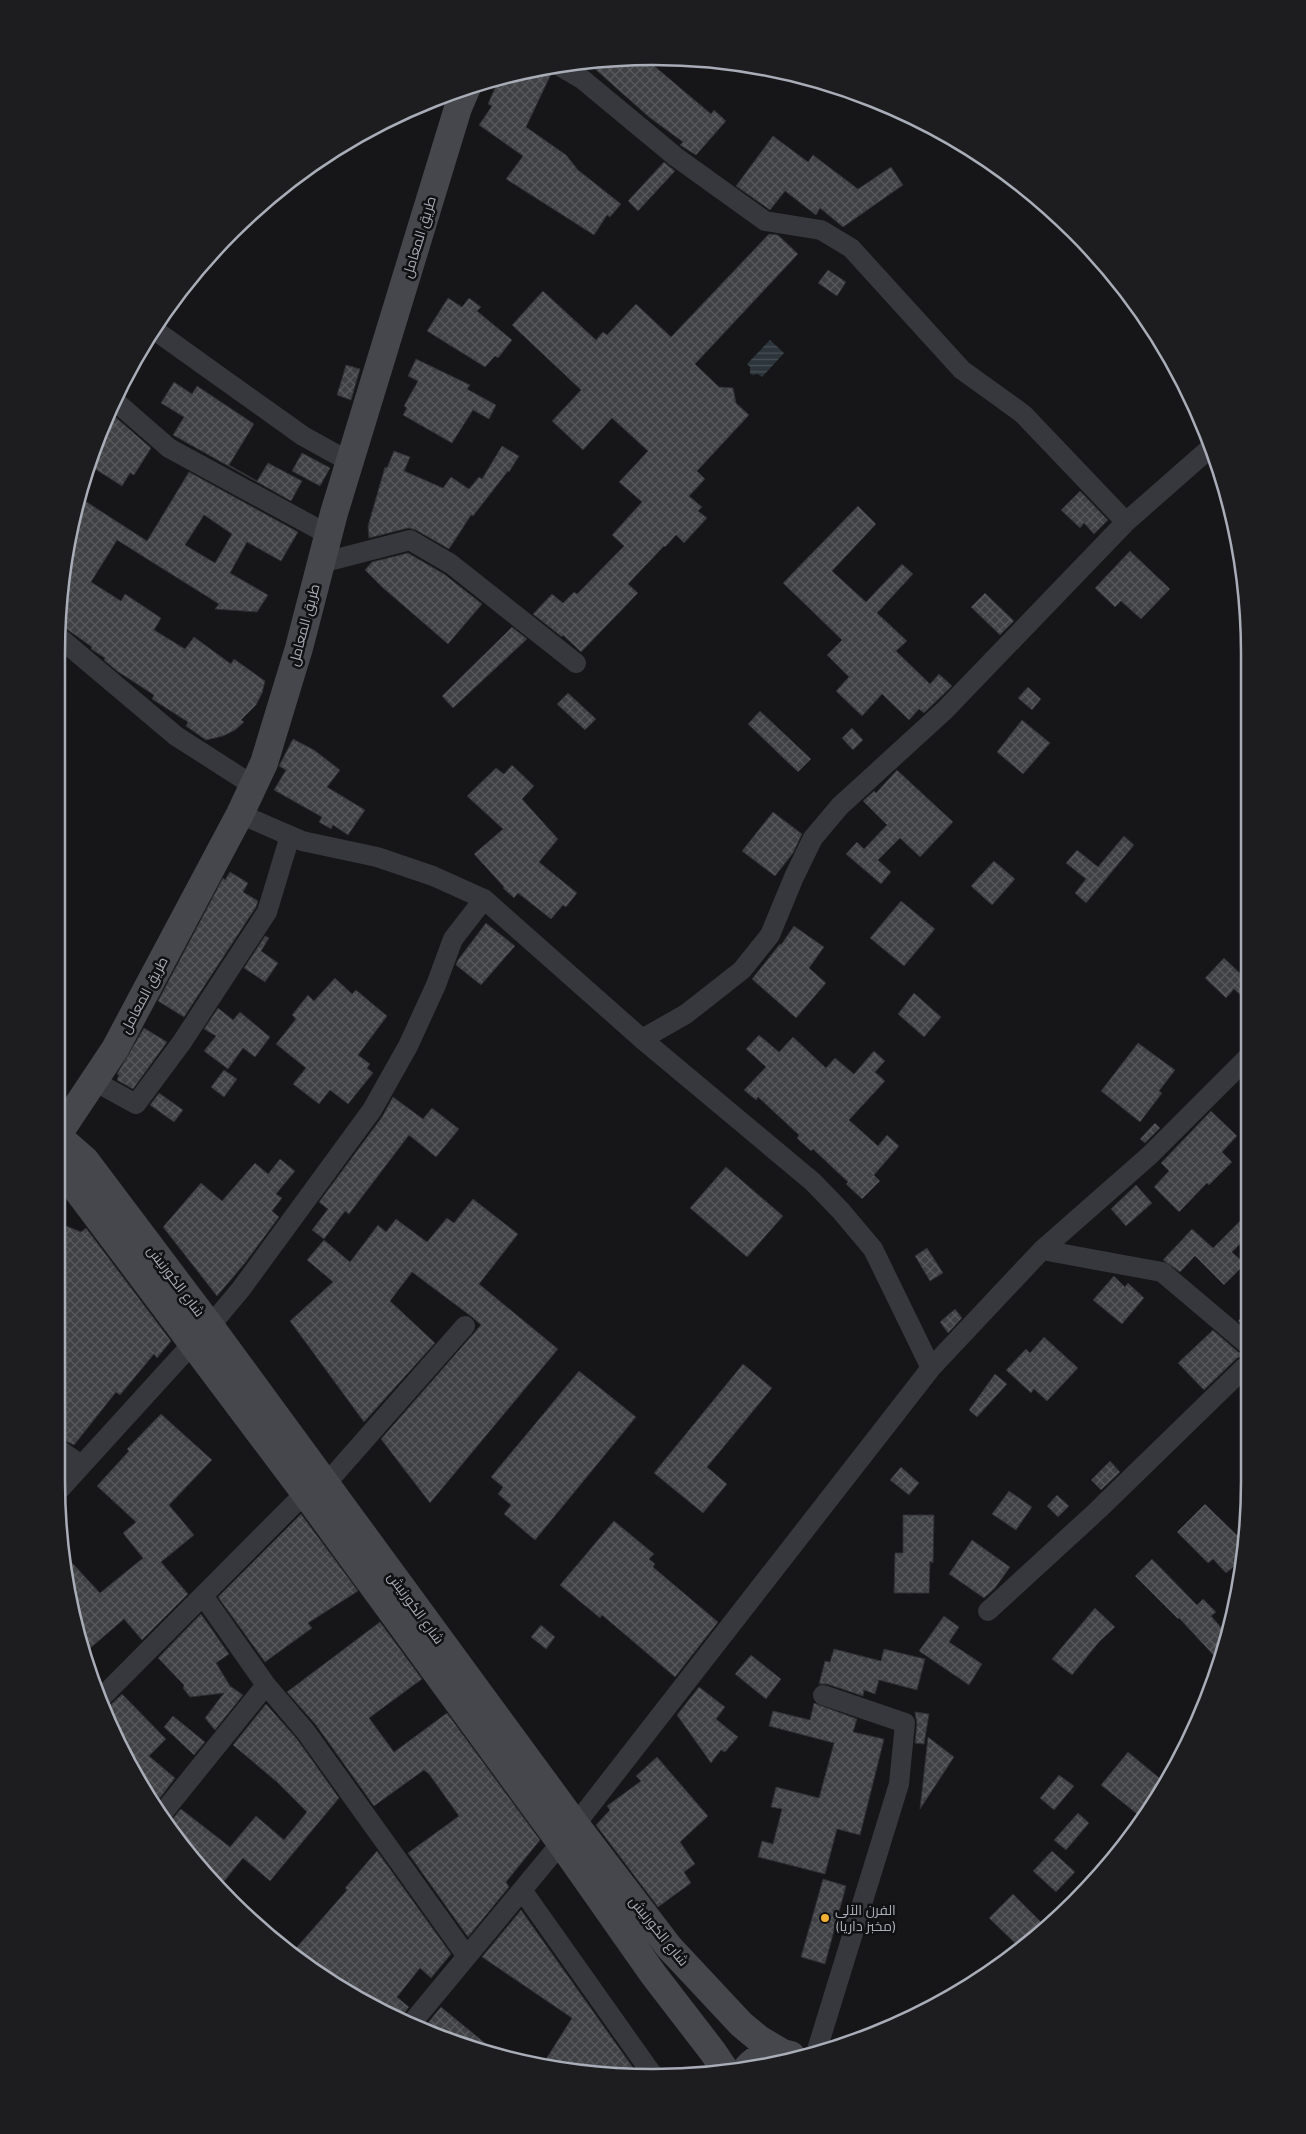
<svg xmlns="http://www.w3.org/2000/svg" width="1306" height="2134" font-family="Mulish,Cairo,sans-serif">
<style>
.water{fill:url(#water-rules)}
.building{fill:url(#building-cross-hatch);stroke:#303034;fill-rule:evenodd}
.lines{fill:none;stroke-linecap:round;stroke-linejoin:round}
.street{stroke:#37383d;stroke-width:20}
.secondary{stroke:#45474d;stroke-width:28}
.poi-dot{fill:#f2b134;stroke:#111113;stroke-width:2}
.labels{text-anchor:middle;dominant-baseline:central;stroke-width:5;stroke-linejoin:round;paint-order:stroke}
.street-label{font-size:14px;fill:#a8adb8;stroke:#111113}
.poi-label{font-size:14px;fill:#a8adb8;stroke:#111113;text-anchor:start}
.rim{fill:none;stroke:#a8adb8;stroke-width:2.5}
</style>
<defs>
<pattern id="water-rules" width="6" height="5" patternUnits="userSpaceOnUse" patternTransform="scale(1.25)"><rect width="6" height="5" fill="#2c353c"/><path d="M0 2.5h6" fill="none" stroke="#485056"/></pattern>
<pattern id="building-cross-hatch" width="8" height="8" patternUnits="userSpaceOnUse" patternTransform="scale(1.25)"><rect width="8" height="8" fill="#404145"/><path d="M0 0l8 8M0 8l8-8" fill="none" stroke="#595a5e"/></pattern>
</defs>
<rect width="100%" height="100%" fill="#161618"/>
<path class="water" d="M770,340L784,353L762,377L758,374L752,375L750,373V367L747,364Z"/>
<path class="building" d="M646,59L711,114L714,110L726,121L696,155L680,145L683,142L649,117L586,61Z
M547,68L551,74L526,127L566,155L578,170L621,204L610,217L607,215L594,235L506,179L523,156L479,125L492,106L488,104L499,79Z
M773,136L808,162L813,155L858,189L891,167L903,185L843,227L820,208L816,215L785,191L770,210L736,186Z
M664,162L675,171L638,211L628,201Z
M769,234L778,235L798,254L695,364L719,387L733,388L736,403L749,415L697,471L705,479L689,496L702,507L698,511L707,518L684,543L676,535L665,547L664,546L628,584L638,593L581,652L563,635L562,637L533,614L552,594L563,603L574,592L577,594L624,546L612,535L642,502L619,482L648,451L612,418L583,450L552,421L581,390L512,325L543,291L596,340L603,332L607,335L636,304L671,337Z
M828,270L846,282L837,296L818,283Z
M448,298L462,307L469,298L481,307L477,311L512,340L498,358L495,356L485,367L427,331Z
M416,359L470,385L467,389L496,405L489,419L473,410L452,443L403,415L407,408L404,406L418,381L408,376Z
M346,365L360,369L351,400L337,395Z
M174,382L192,394L197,386L254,424L229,465L257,481L268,463L302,481L291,501L173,435L184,417L161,403Z
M113,415L151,448L134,475L130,473L122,486L92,467L101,427L105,429Z
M502,446L519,456L509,472L508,471L473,516L471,515L449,549L416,530L408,528L369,538L368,526L385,467L387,468L394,451L410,457L404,471L443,488L451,477L469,489L479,477L482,479Z
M302,453L330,468L320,486L292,471Z
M189,472L298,532L281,561L247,542L230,573L268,595L257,612L215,609L219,604L117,540L91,582L121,601L125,594L161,618L154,630L185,649L194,637L231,664L234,659L265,681L262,693L256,705L241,720L244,722L235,730L223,736L206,740L186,726L188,722L152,699L154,695L117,671L104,660L105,658L91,649L92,647L68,630L61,627V575L82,499L147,541ZM204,515L232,534L215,563L185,545Z
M1080,491L1108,520L1094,534L1084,523L1080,528L1061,510Z
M858,506L876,524L832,571L866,602L902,564L913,574L877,613L907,641L896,651L930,684L939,674L952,686L924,713L919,709L909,720L882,694L862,716L836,691L849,677L827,655L842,640L783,583Z
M1130,551L1170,589L1141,619L1121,601L1115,607L1095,588Z
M408,553L444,574L482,604L448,644L382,587L365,570L372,562Z
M985,593L1014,621L1000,635L971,607Z
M512,627L527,639L453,708L442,696Z
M1028,687L1041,699L1032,710L1018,698Z
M568,693L596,719L585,730L557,704Z
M760,711L811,759L798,772L748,724Z
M1022,720L1050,743L1023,774L997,752Z
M852,728L863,740L853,750L842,738Z
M293,739L314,750L340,770L327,787L365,810L348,835L333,825L331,829L319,822L322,817L274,790L286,770L279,766Z
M512,765L534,786L522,799L558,839L539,862L577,893L566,907L563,905L551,919L518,893L514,898L503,888L504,887L474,854L503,829L467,796L496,768L504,774Z
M897,770L953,822L920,857L900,838L878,860L891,872L881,884L846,854L857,842L864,849L887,825L863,801L874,791L876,793Z
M773,812L802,834L793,853L775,876L742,851Z
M1124,836L1134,845L1086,903L1075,893L1086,879L1066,863L1077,850L1098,867Z
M994,861L1015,879L992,905L971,886Z
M230,872L248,883L243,892L258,901L256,907L184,1017L158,1001L223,878L225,880Z
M901,901L935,929L904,966L870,938Z
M486,923L515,946L481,985L456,965L458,960Z
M794,926L824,947L809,968L826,983L796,1018L752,979L780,944L781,945Z
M265,936L269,938L261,951L278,963L265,982L244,968Z
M1224,958L1247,980V1001L1234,989L1226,998L1205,978Z
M335,978L352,994L356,990L387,1016L358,1055L370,1064L367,1068L373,1073L348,1104L330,1090L319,1104L293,1084L306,1068L276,1044L296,1019L292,1015L308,995L314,1001Z
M914,993L941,1017L924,1037L898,1014Z
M218,1008L233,1020L240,1012L270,1037L255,1057L243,1048L228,1069L204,1051L216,1036L204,1029Z
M144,1028L167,1042L133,1089L117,1080L119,1075L117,1074Z
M759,1035L779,1052L793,1037L826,1068L835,1058L854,1074L874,1051L885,1061L875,1072L885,1081L849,1120L878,1146L887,1135L899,1146L874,1175L880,1181L862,1199L846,1184L848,1182L813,1149L811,1151L797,1138L799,1135L758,1097L756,1100L744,1090L766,1067L746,1049Z
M1138,1043L1175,1070L1159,1091L1162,1093L1140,1122L1101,1091Z
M224,1070L237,1079L224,1097L211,1087Z
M159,1093L183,1110L174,1122L150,1105Z
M393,1097L423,1119L432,1108L459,1129L436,1157L409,1135L349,1214L345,1211L324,1239L312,1230L328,1209L319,1202L382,1117Z
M1211,1111L1237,1136L1222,1152L1232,1162L1209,1185L1207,1183L1179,1212L1154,1187L1169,1171L1161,1163Z
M1155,1123L1160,1128L1145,1143L1140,1139Z
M280,1159L295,1171L276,1194L282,1198L272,1211L279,1217L245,1263L217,1296L163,1227L201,1183L222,1201L255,1163L268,1174Z
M726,1167L783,1216L747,1257L690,1208Z
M1136,1185L1152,1203L1126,1226L1111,1209Z
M473,1199L518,1234L479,1284L558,1349L430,1503L381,1439L481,1325L472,1317L412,1272L390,1301L435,1343L364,1422L290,1321L333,1282L307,1260L324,1240L350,1262L378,1225L386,1232L396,1219L427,1242L447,1218L454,1223Z
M1246,1215V1238L1232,1252L1245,1264L1224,1285L1195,1256L1180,1272L1163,1260L1192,1229L1213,1248Z
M61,1224L81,1232L86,1228L171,1341L157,1358L154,1354L120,1395L116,1392L74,1445L61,1439Z
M927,1248L943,1273L930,1281L915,1256Z
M1114,1276L1125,1287L1128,1283L1144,1298L1122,1324L1093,1300Z
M955,1309L962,1318L948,1333L940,1322Z
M1246,1313V1327L1238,1321Z
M1213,1330L1238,1352L1245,1355L1237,1358L1204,1390L1178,1363Z
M1044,1337L1078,1368L1047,1401L1034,1389L1031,1393L1006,1370L1026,1349L1030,1353Z
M743,1364L772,1388L707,1467L727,1484L703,1513L654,1473Z
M579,1371L636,1417L535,1540L504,1514L511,1505L498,1494L503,1487L491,1477Z
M995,1374L1007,1384L977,1417L969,1410Z
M161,1414L212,1460L169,1505L194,1535L161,1562L188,1594L142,1640L124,1619L88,1650L81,1642L61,1559V1551L100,1593L143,1558L123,1533L136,1522L97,1486L129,1451L127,1449Z
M1110,1461L1120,1472L1101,1490L1091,1480Z
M901,1467L919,1483L909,1495L890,1480Z
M1009,1491L1032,1507L1016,1530L992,1514Z
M1057,1495L1069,1506L1058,1517L1047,1506Z
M1205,1504L1245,1543V1557L1226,1573L1213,1559L1208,1563L1177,1532Z
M301,1514L358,1591L308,1623L312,1628L265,1662L218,1597Z
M903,1515H934L933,1563L930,1561L929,1593H894L895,1553H903Z
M614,1521L654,1554L649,1559L655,1564L653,1567L718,1622L675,1677L602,1615L600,1618L560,1585Z
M972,1540L1010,1567L995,1588L984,1598L949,1574Z
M1152,1559L1197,1605L1203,1599L1216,1612L1211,1616L1225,1632L1218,1660L1179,1618L1178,1619L1135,1576Z
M1095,1608L1115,1627L1099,1642L1072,1675L1052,1659Z
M201,1614L229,1654L216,1663L230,1686L243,1695L215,1730L205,1718L224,1693L190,1697L183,1688L184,1685L158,1658Z
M944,1616L959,1627L949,1642L982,1664L969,1685L919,1651Z
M380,1622L422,1679L369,1718L394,1752L447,1713L540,1840L506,1882L509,1887L468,1937L408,1853L459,1816L429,1774L424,1770L374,1806L316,1725L287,1692Z
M541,1625L555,1637L546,1649L531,1637Z
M834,1649L881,1661L884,1649L925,1659L917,1690L879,1680L875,1694L864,1690L863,1696L827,1684H819L825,1661L830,1662Z
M751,1655L781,1679L766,1699L735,1674Z
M699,1687L725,1707L716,1719L738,1737L725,1752L721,1750L711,1763L677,1715Z
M122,1694L166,1739L149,1756L175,1778L160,1798L141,1782L118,1745L104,1711Z
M814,1703L857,1719L853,1732L884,1739L860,1835L837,1829L825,1874L758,1857L762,1841L773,1844L782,1809L771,1807L776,1787L819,1798L834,1743L769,1726L773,1711L810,1720Z
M266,1704L297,1739L339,1798L270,1881L243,1858L221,1885L179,1844L167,1825L181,1809L230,1847L256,1816L284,1840L307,1812L277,1782L233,1745Z
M915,1712L929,1714L924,1744L915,1743L917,1724Z
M173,1716L205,1742L194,1755L164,1727Z
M928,1737L954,1757L920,1809Z
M1128,1752L1163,1781L1142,1818L1101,1785Z
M657,1757L708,1816L680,1842L695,1864L684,1872L691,1883L658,1907L596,1825L610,1810L607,1806L641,1781L636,1776Z
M1059,1775L1074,1786L1054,1810L1040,1798Z
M1078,1813L1089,1823L1066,1850L1054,1840Z
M377,1851L451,1954L431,1978L420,1968L397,1997L409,2007L399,2020L389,2016L290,1955L347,1890L345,1888Z
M1052,1851L1075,1872L1056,1892L1033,1871Z
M823,1879L846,1886L825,1964L801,1957Z
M1013,1894L1046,1927L1020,1948L989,1918Z
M521,1910L639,2076L541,2067L572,2018L482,1957Z
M441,2007L502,2057L461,2046L422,2030Z"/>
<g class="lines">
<path class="street" d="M558,65L582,79L676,157L765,221L821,230L851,248L962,370L1023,414L1126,522
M156,331L303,436L350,462
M115,401L169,448L329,535
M321,563L410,540L451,564L576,663
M61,639L176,736L254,786
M240,814L302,841L377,857L433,876L484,899L642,1039L813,1182L841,1211L873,1249L931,1368L561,1843L410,2025
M642,1039L686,1014L742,970L770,935L794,877L813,838L840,806L945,710L1126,522L1209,449
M94,1081L136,1104L182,1042L267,912L290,836
M1042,1250L1150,1155L1247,1058
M931,1368L1042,1250L1162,1272L1246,1343
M61,1451L81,1465
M325,1485L465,1326
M61,1488L193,1343L210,1326L241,1289L372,1110L408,1046L436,985L453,939L484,899
M204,1597L266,1685L306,1732L466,1955
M988,1611L1098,1510L1245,1367
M99,1700L305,1493
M161,1815L266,1685
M522,1890L655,2078
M816,2053L899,1784L905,1723L823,1695"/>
<path class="secondary" d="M61,1130L115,1049L240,814L264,763L299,648L334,513L458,108L467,87
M61,1139L85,1160L210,1326L575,1824L669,1947L741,2024L759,2039L781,2052L789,2059
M61,1172L68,1178L305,1493L561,1843L653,1974L713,2052L727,2073
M746,2069C758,2055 773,2049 791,2055"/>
</g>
<circle class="poi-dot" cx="825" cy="1918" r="5"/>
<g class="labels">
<g class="street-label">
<text transform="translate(419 237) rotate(-73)">طريق المعامل</text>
<text transform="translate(304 625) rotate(-75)">طريق المعامل</text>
<text transform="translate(144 995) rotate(-62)">طريق المعامل</text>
<text transform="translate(176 1281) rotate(53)">شارع الكورنيش</text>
<text transform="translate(416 1608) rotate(54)">شارع الكورنيش</text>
<text transform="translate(659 1931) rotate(51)">شارع الكورنيش</text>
</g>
<g class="poi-label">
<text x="835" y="1910">الفرن الآلي<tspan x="835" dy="16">(مخبز داريا)</tspan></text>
</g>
</g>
<path d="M0 0H1306V2134H0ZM653 65H653A588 588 0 0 1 1241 653V1481A588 588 0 0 1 653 2069H653A588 588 0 0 1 65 1481V653A588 588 0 0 1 653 65Z" fill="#1d1d20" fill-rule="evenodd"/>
<path class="rim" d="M653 65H653A588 588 0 0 1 1241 653V1481A588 588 0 0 1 653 2069H653A588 588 0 0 1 65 1481V653A588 588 0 0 1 653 65Z"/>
</svg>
